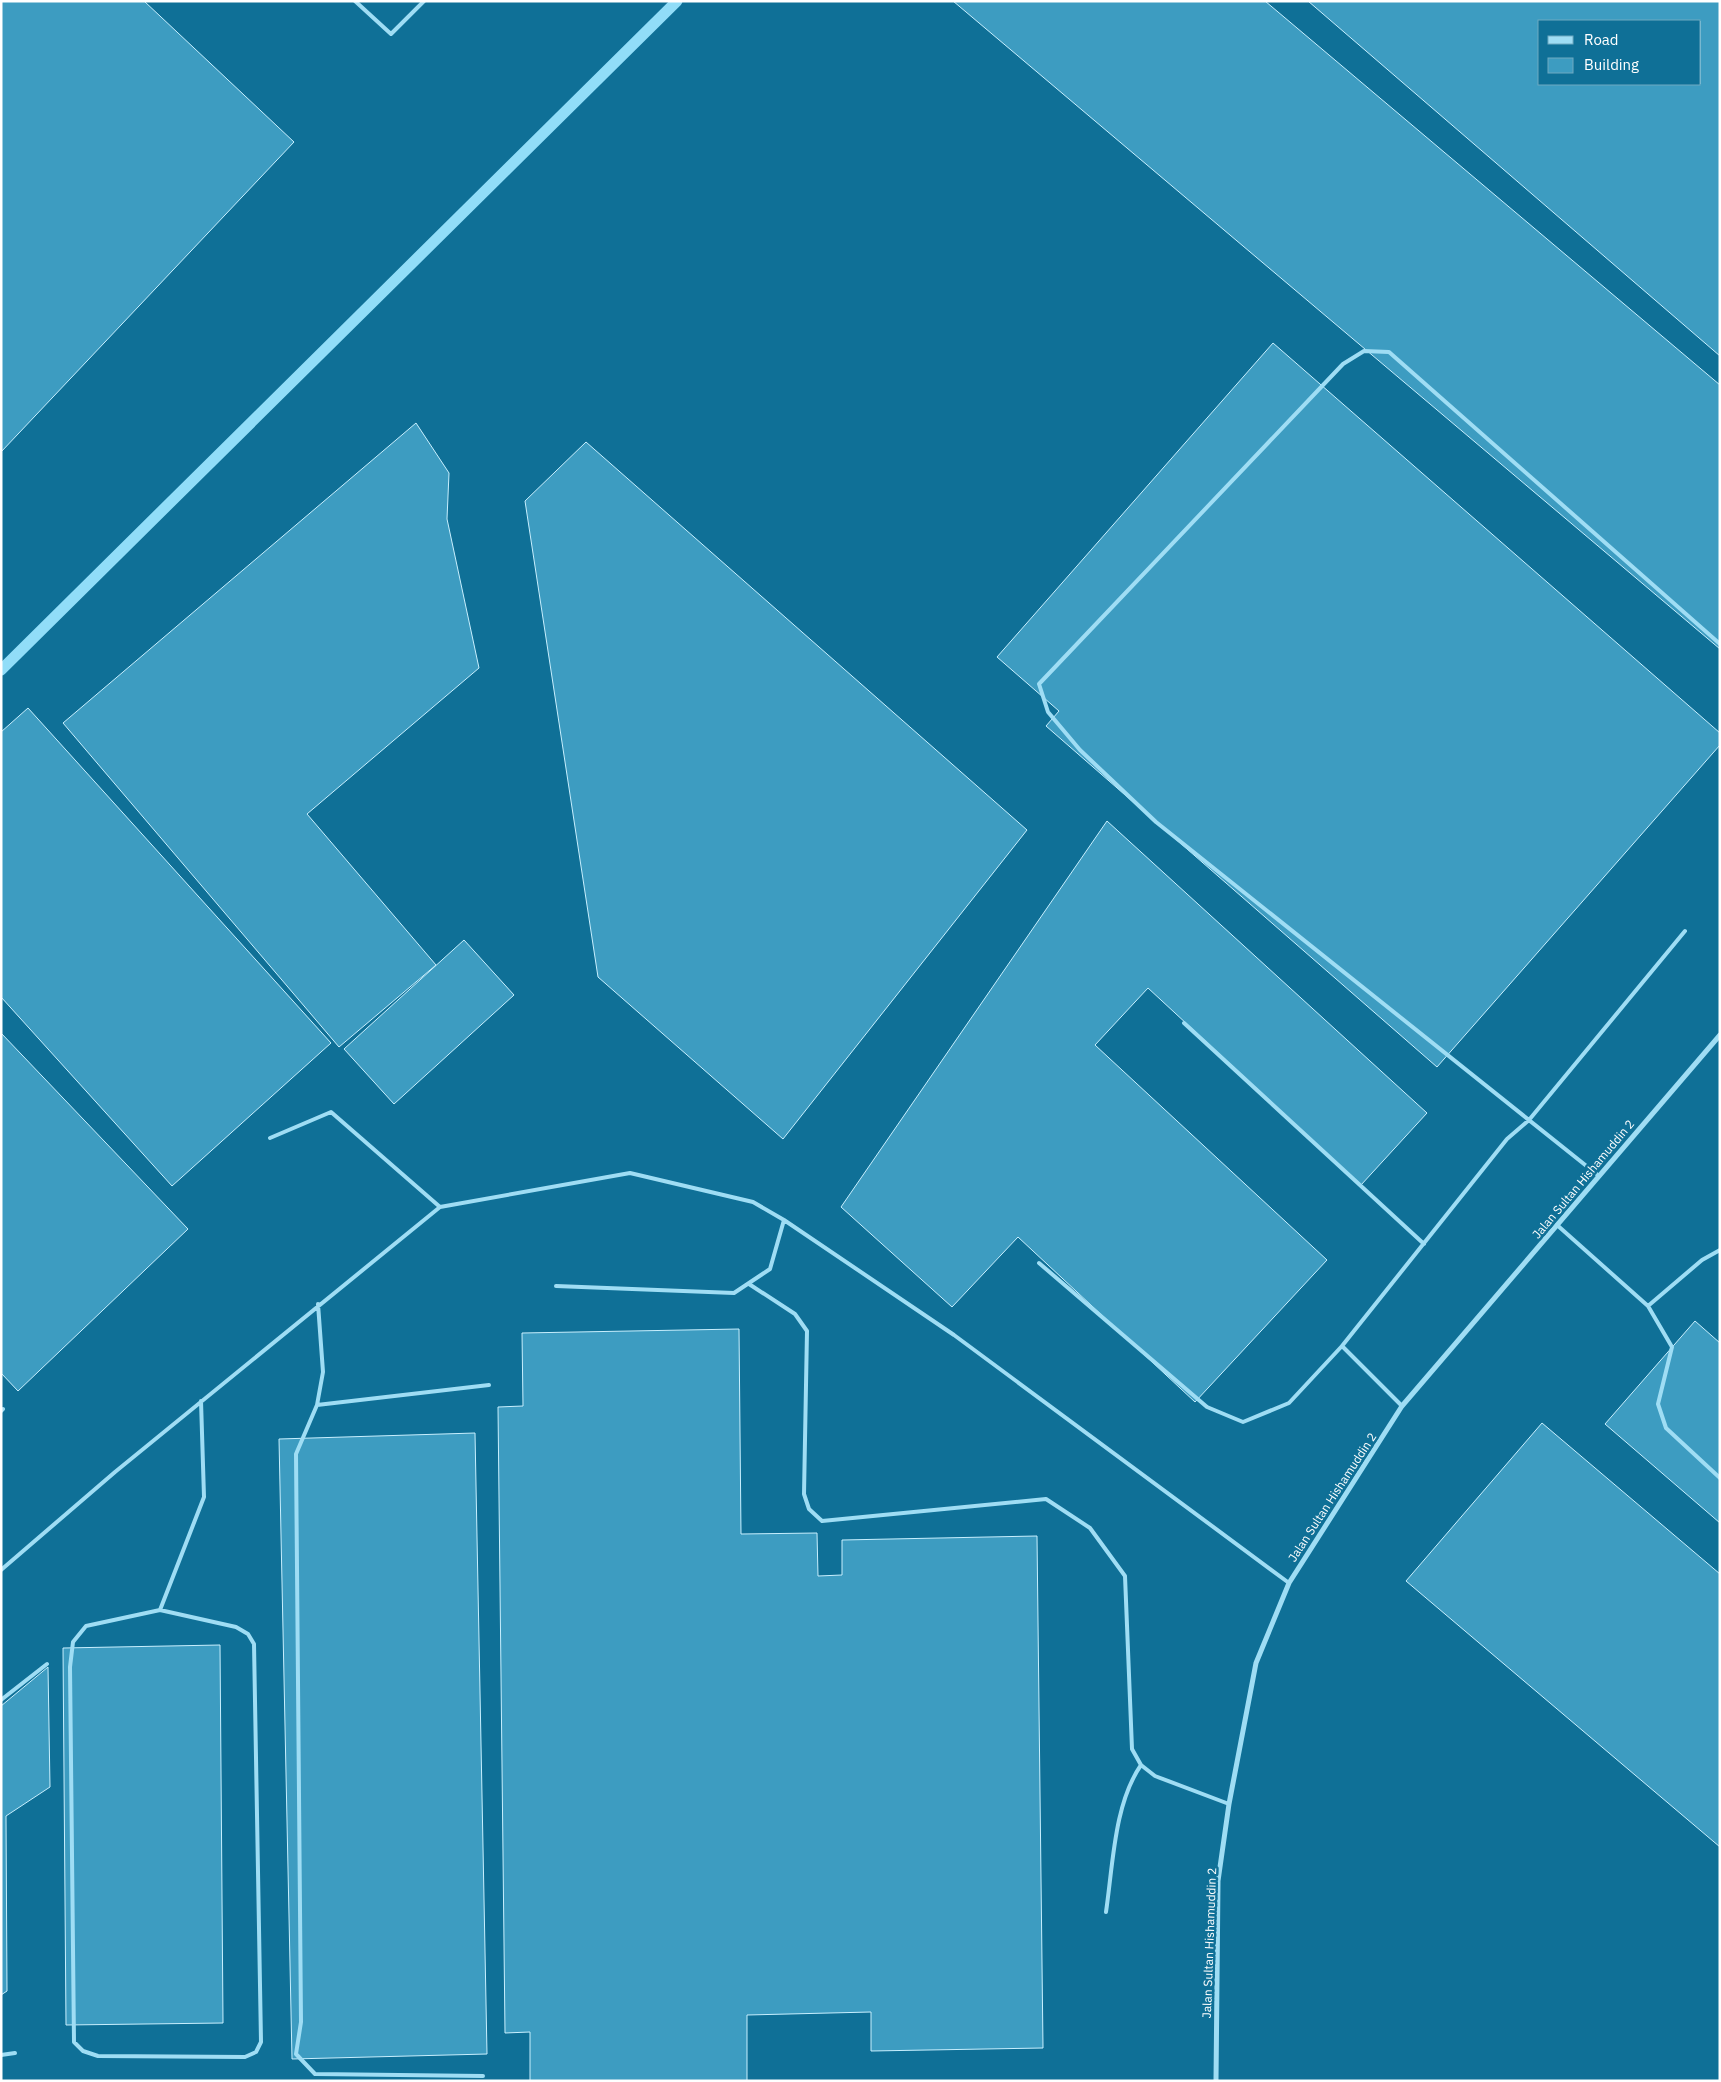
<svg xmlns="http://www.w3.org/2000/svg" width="1721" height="2082" font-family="'IBM Plex Sans',sans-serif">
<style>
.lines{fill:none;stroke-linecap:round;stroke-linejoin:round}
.stream{stroke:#91ddf8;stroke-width:11}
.building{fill:#3d9cc1;stroke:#c8effe;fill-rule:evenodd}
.service{stroke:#9fddf4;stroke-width:4}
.minor{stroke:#9fddf4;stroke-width:5}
.labels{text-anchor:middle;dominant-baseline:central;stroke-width:5;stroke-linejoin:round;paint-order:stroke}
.street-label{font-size:12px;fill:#fff;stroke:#0f7097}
</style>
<rect width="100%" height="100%" fill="#0f7097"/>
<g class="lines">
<path class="stream" d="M1,670L677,1"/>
</g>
<path class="building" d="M1,1H144L294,142L1,452Z
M953,1H1265L1720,385V649Z
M1308,1H1720V356ZM1540,21H1700V84H1540Z
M1273,343L1720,733V745L1437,1067L1046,726L1059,711L997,657Z
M416,423L449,473L447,519L479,668L307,814L436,965L339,1047L63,723Z
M586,442L1027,830L783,1139L598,977L525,501Z
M28,708L331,1043L172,1186L1,997V732Z
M1107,821L1427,1113L1361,1185L1148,988L1095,1045L1327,1260L1195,1402L1018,1237L952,1307L841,1207Z
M464,940L514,995L394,1104L344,1049Z
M1,1033L188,1229L18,1391L1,1373Z
M1695,1321L1720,1343V1523L1605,1424Z
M739,1329L741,1534L817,1533L818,1576L842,1575V1540L1037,1536L1043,2048L871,2051V2012L747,2015V2081H530V2032L505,2033L498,1407L523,1406L522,1333Z
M1542,1423L1720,1574V1847L1406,1581Z
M475,1433L487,2054L292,2059L279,1439Z
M220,1645L223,2023L66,2025L63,1648Z
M48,1667L50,1787L6,1816L7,1991L1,1995V1706Z"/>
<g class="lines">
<path class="service" d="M355,1L391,34L424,1
M1184,1023L1424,1244
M270,1138L331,1112L440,1207
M1599,1176L1156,822L1080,750L1048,712L1039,684L1343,364L1364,351L1389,352L1720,644
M1557,1225L1648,1306L1672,1347L1658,1404L1666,1428L1720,1478
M1039,1263L1207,1407L1243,1422L1289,1403L1342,1346
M749,1284L795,1314L807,1331L804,1494L809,1509L822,1521L1046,1499L1090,1528L1125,1576L1132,1749L1141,1765L1155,1776L1229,1804
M556,1286L734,1293L770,1269L784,1220
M318,1304L323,1372L317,1405L296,1454L301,2022L296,2054L315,2074L483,2076
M1648,1306L1702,1260L1720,1250
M317,1405L489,1385
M1402,1406L1342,1346L1507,1139L1529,1120L1685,931
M1,1411L3,1409
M1,1570L115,1472L440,1207L630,1173L753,1202L784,1220L954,1335L1289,1583
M160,1610L236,1627L248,1634L254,1644L261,2042L256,2052L245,2057L98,2056L83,2051L74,2042L70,1667L73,1642L86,1626Z
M160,1610L204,1497L201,1401
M1,1700L47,1664
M1106,1912C1113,1865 1114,1804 1141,1765
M1,2055L15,2053"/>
<path class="minor" d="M1216,2081L1218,1881L1229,1804L1256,1663L1289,1583L1402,1406L1720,1035"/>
</g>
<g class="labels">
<g class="street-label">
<text transform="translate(1583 1179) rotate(-50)">Jalan Sultan Hishamuddin 2</text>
<text transform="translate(1332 1497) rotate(-57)">Jalan Sultan Hishamuddin 2</text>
<text transform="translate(1209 1943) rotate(-88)">Jalan Sultan Hishamuddin 2</text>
</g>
</g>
<rect width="1721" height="2082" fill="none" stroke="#ffffff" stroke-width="5"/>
<rect x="1538" y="20" width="162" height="65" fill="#0f7097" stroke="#6fa9c1"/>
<rect x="1548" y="36" width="25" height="8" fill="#9fddf4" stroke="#6fa9c1"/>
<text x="1584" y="45" font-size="15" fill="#ffffff">Road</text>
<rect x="1548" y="58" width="25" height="15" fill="#3d9cc1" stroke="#6fa9c1"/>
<text x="1584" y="70" font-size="15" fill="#ffffff">Building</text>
</svg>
